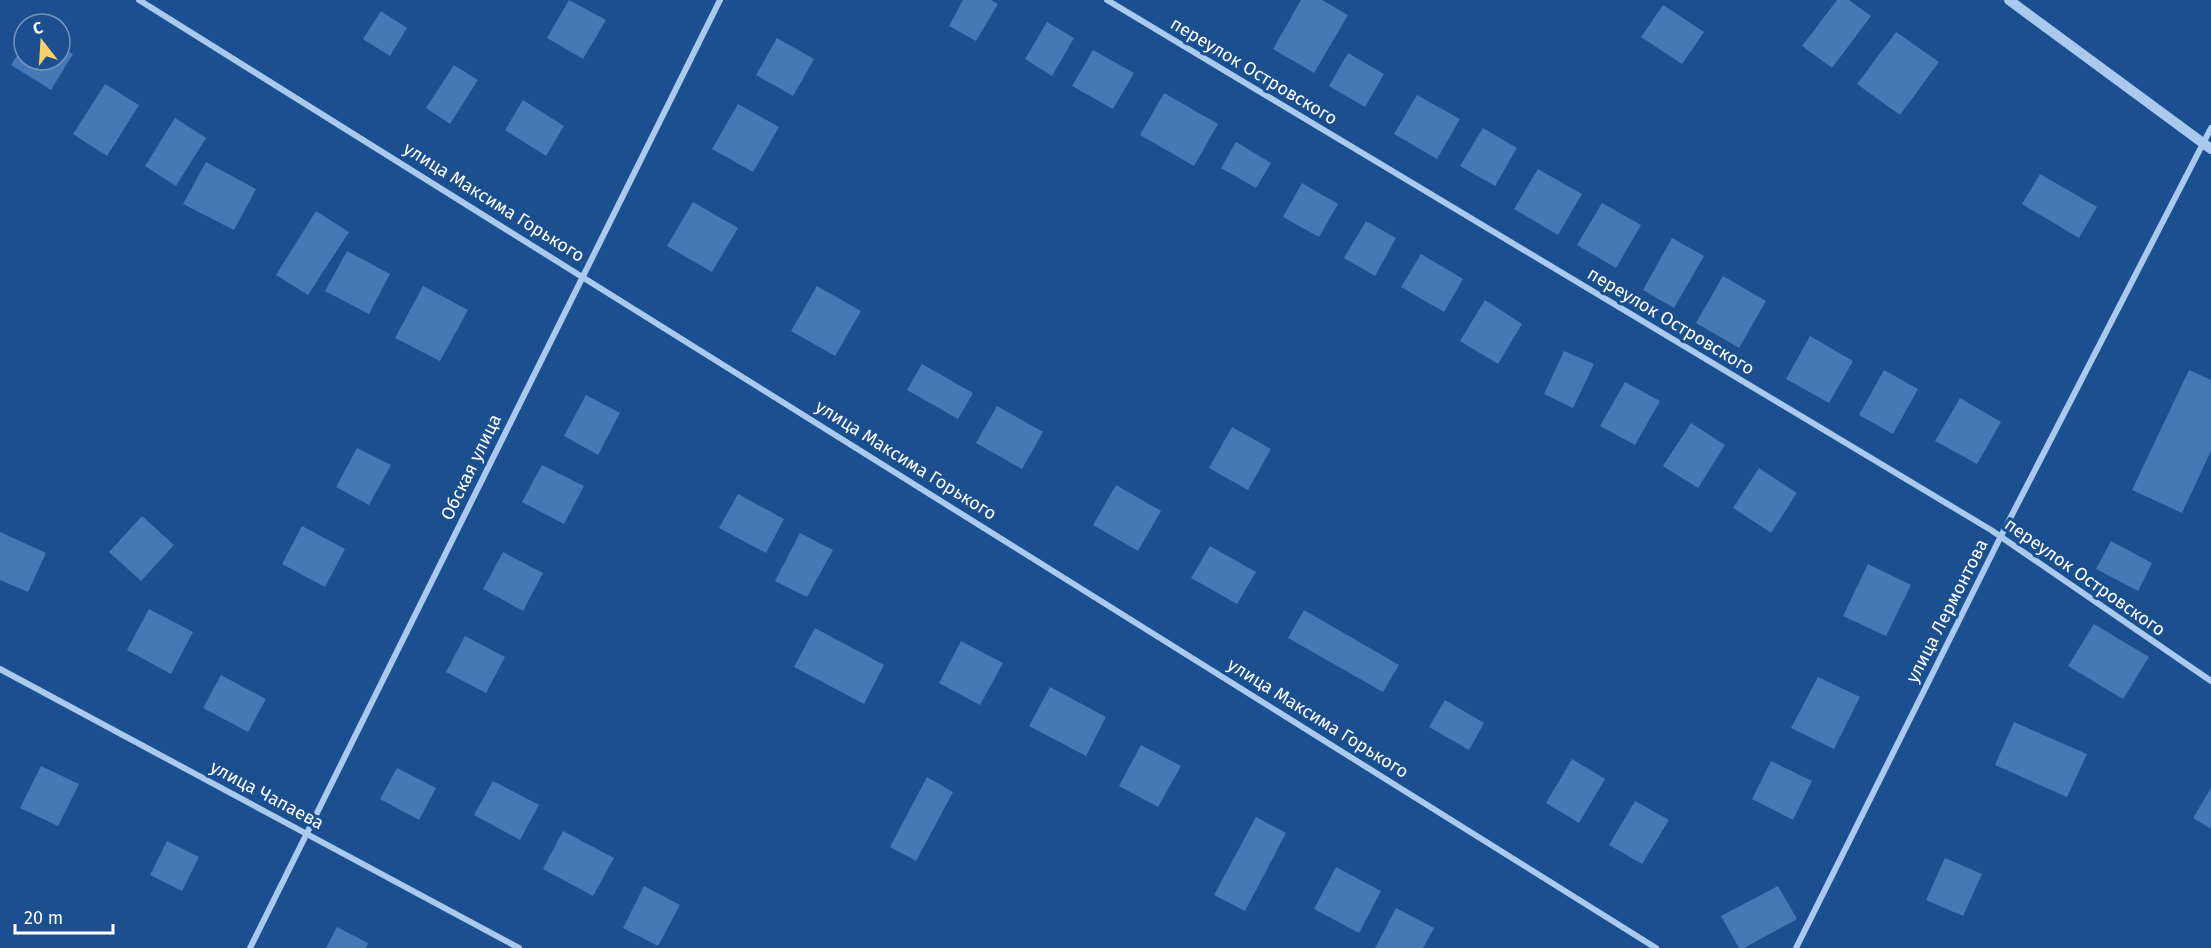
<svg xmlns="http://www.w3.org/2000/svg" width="2211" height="948" font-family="'Fira Sans',sans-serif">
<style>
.building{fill:#4478b7}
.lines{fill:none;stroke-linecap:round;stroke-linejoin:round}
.minor{stroke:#a9c9ee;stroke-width:6}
.tertiary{stroke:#a9c9ee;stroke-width:10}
.labels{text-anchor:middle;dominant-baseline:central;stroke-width:6;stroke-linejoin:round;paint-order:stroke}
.street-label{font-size:18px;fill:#fff;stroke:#1b4f8f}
</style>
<rect width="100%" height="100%" fill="#1b4f8f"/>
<path class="building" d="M569,0L606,20L583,59L547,38Z
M963,0H991L998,4L976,41L949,26Z
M1301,0H1322L1348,15L1314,73L1273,49Z
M1837,0H1849L1871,16L1832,68L1802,46Z
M1663,5L1704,32L1682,64L1641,37Z
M381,11L407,28L390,56L363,39Z
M1047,22L1074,38L1052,76L1025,59Z
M1896,32L1939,62L1900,115L1857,84Z
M777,38L814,59L793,96L756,75Z
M24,45V60H60V46L73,54L51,90L11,65Z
M1093,50L1134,73L1113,109L1072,86Z
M1348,53L1384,74L1365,107L1329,86Z
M454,65L478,80L450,124L426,108Z
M105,84L139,105L107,156L73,134Z
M1164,93L1218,124L1194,166L1140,135Z
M1417,95L1460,119L1437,159L1394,134Z
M523,100L564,126L546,156L505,130Z
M738,104L779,127L753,172L712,149Z
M175,118L206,138L176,186L145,166Z
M1483,128L1517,148L1495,186L1460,166Z
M1236,142L1271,163L1256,188L1221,168Z
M206,162L256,189L234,230L183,204Z
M1538,169L1582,194L1558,235L1514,209Z
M2040,174L2097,207L2079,238L2022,204Z
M1302,183L1338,204L1319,237L1283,217Z
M693,202L738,228L712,272L667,246Z
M1602,203L1641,225L1616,268L1577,245Z
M316,211L349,232L308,295L276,275Z
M1366,221L1396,238L1375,276L1344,258Z
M1672,238L1704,256L1674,308L1643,290Z
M347,251L390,274L369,314L325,291Z
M1421,254L1463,279L1444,312L1401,287Z
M1723,276L1766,301L1739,348L1696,323Z
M423,286L468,310L440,361L395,338Z
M817,286L861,311L835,356L791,331Z
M1485,300L1522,324L1498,364L1460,341Z
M1810,336L1853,361L1829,403L1786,379Z
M1564,351L1594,364L1573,408L1544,394Z
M922,364L973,393L958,419L907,390Z
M1884,370L1918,389L1893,434L1859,415Z
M2189,370L2211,380V451L2182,513L2132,490Z
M1625,382L1660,401L1635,445L1600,426Z
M586,395L620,413L598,455L564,436Z
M1960,398L2001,422L1977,464L1935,441Z
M997,406L1043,432L1022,469L976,443Z
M1691,423L1725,445L1698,488L1663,466Z
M1232,427L1271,449L1248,490L1209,468Z
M357,448L391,465L369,505L336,487Z
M542,465L584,486L564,524L522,502Z
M1759,468L1797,493L1771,533L1733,508Z
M1116,485L1161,511L1138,551L1093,525Z
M738,494L784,519L766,553L719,528Z
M142,516L174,545L141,581L109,552Z
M302,526L345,549L325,587L282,564Z
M0,532L46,553L28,592L0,580Z
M800,533L833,550L807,597L775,581Z
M2111,541L2152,563L2138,591L2096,569Z
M1210,546L1256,572L1237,604L1191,578Z
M503,552L543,573L523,611L483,589Z
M1868,564L1911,585L1886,636L1843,616Z
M149,609L193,632L171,674L127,650Z
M1304,610L1399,665L1383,692L1288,638Z
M2094,624L2149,657L2123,699L2068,666Z
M815,628L884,665L864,704L794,667Z
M465,636L505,657L486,693L446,672Z
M961,641L1003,663L980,705L939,683Z
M221,675L266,699L248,732L203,708Z
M1818,677L1860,697L1834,749L1791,728Z
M1050,687L1106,717L1086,756L1029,726Z
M1445,700L1484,723L1469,750L1429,727Z
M2014,722L2087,754L2067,797L1995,765Z
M1141,745L1181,766L1158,807L1119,786Z
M1572,759L1605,779L1579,823L1546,803Z
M1771,761L1812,781L1793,820L1752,799Z
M41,766L79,784L58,826L20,808Z
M397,768L436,788L419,820L380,799Z
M927,777L953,792L916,861L890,847Z
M493,781L539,805L520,840L474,815Z
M2211,788V829L2193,818Z
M1635,801L1669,820L1642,864L1609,845Z
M1256,817L1286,833L1245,911L1214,895Z
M563,831L614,858L593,896L543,869Z
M167,841L199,857L182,891L150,875Z
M1945,858L1982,874L1963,916L1926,900Z
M1336,867L1381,891L1359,933L1314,909Z
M644,886L680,905L658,946L623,928Z
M1778,886L1797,919L1744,948H1739L1721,916Z
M1396,908L1434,928L1423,948H1375Z
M337,927L368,943L366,948H326Z"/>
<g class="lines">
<path class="minor" d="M139,0L1656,948
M1107,0L1991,530L2211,681
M0,669L519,948
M250,948L720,0
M1796,948L2000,538L2211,128"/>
<path class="tertiary" d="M2009,0L2211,149"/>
</g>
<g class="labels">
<g class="street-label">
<text transform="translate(1254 71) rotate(31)">переулок Островского</text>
<text transform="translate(494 202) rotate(32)">улица Максима Горького</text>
<text transform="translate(1671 321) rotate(31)">переулок Островского</text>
<text transform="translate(906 460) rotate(32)">улица Максима Горького</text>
<text transform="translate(471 467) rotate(-64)">Обская улица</text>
<text transform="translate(2085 577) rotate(35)">переулок Островского</text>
<text transform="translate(1947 611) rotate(-63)">улица Лермонтова</text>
<text transform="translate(1318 718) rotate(32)">улица Максима Горького</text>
<text transform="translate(267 795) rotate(28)">улица Чапаева</text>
</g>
</g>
<g transform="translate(42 42) rotate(343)"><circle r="28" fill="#1b4f8f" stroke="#7695bc" stroke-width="1.5"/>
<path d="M0-4.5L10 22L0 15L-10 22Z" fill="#ffd166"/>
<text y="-9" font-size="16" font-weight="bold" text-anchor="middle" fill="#ffffff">С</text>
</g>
<path d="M15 924v9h98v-9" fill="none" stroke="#ffffff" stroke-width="3"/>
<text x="24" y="924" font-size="18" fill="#ffffff" stroke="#1b4f8f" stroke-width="4.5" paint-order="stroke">20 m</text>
</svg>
